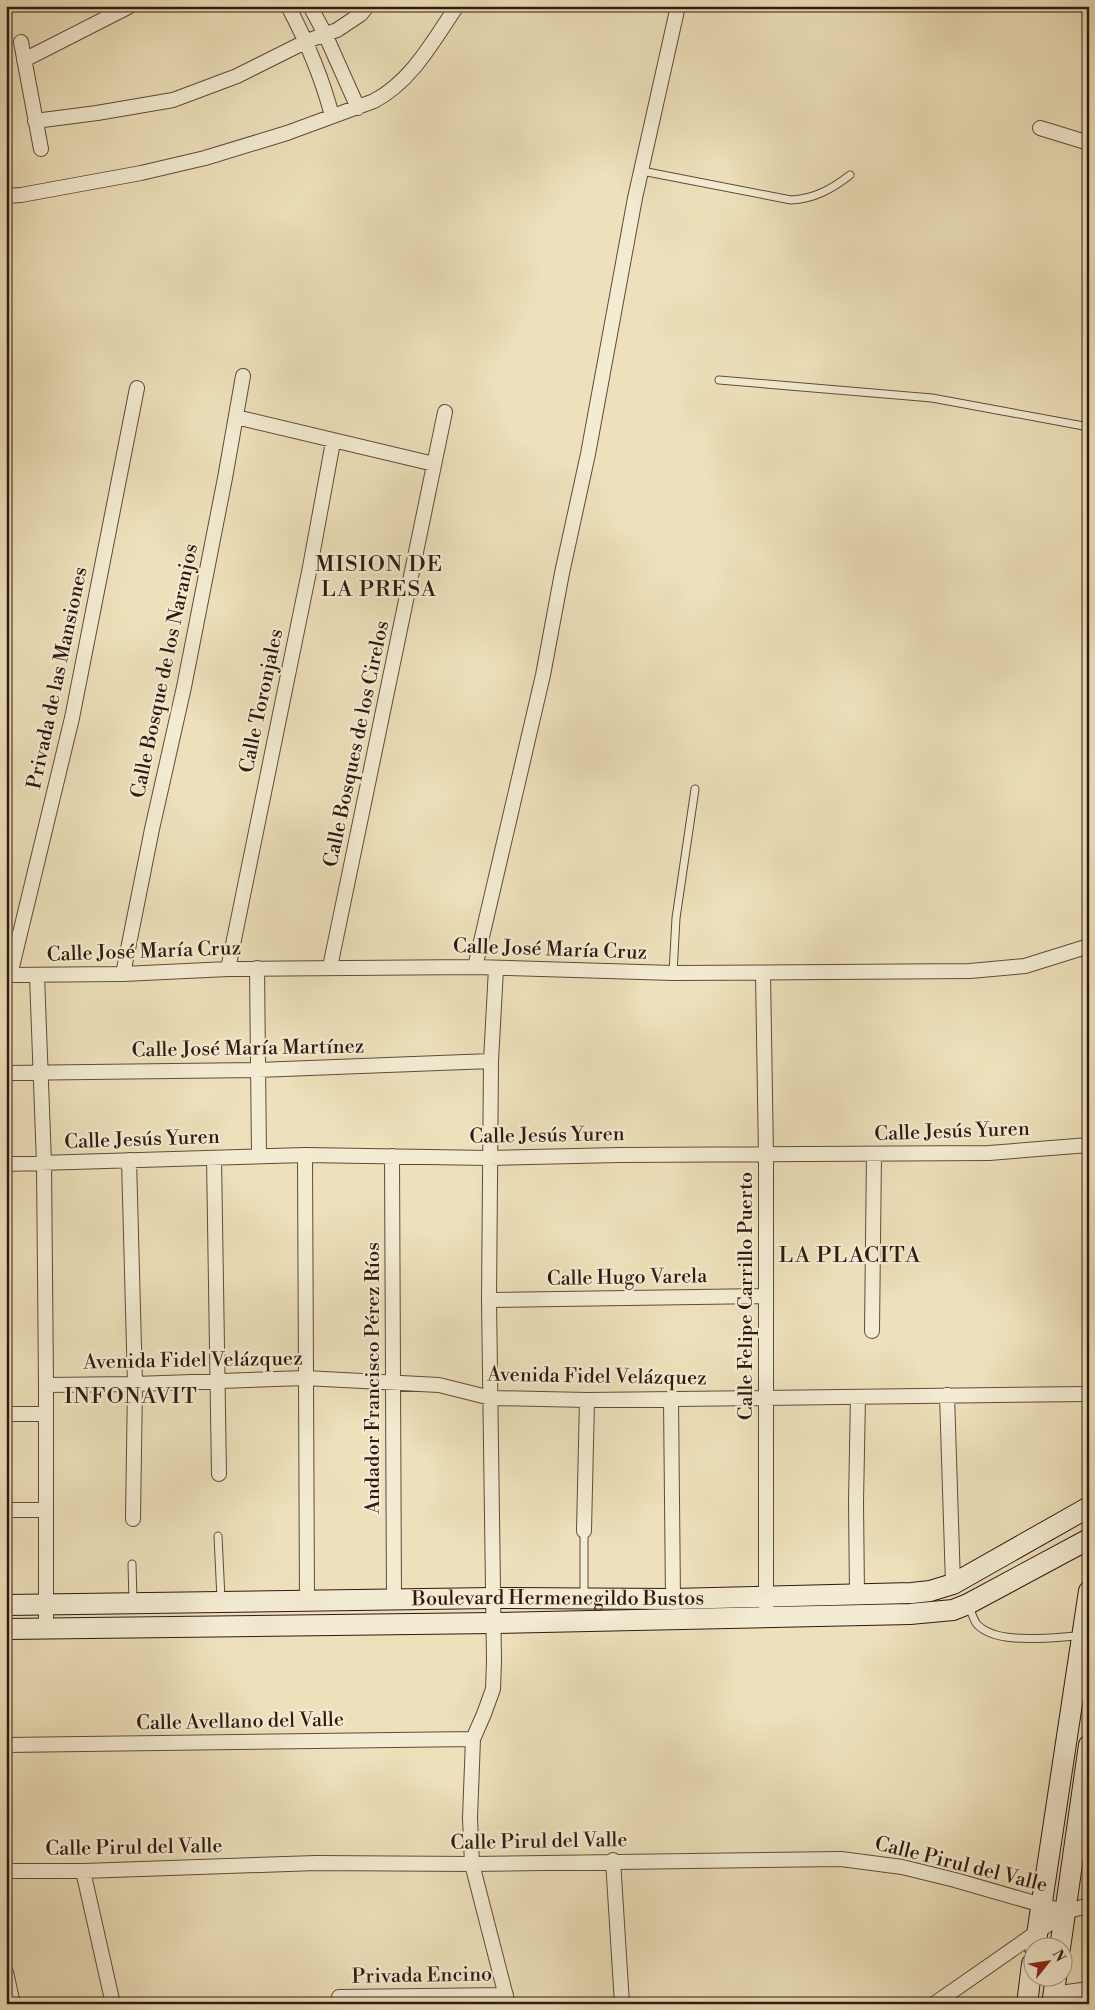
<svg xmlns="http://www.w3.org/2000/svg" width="1095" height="2010" font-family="'Libre Bodoni',serif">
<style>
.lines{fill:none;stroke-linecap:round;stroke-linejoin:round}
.lane-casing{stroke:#604b3b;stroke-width:9}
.street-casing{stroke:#604b3b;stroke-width:16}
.secondary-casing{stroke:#311911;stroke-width:22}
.lane{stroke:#f3ebd2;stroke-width:7}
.street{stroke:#f3ebd2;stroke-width:14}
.secondary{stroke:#f3ebd2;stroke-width:20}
.labels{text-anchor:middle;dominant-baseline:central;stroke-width:4.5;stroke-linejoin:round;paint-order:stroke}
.street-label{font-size:20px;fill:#311911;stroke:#f3ebd2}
.quarter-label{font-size:22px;letter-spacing:1px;fill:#311911;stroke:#f3ebd2}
</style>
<rect width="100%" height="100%" fill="#ede0ba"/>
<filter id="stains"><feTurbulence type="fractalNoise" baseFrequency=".004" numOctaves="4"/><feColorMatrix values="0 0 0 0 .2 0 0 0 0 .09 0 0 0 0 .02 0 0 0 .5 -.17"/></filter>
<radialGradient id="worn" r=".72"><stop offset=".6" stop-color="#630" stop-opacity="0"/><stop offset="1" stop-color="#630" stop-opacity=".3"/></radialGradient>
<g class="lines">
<g class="lane-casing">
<path id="lane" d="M642,171L791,200C814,199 832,189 850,175
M719,380L932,398L1089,427
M673,973L676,918L695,789
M218,1536L221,1599
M132,1564L133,1601
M584,1598V1531
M968,1605C971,1611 973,1618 976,1623C994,1646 1053,1637 1079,1636"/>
</g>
<g class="street-casing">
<path id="street" d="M288,6C307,42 322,77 332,116
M310,6L325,34L358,108
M21,42L41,149
M24,60L130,6
M35,121L97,113L173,100L237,76L307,41L337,30L361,14L367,6
M1040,128L1089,143
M6,196L21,195L141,173L205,158L287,133L374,101C412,81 433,41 457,6
M236,417L434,464
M330,967L445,412
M475,967L543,675L562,573L588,454L635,198L678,6
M257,968L259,1156
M496,968L491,1061L489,1300L494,1661L493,1689L484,1714L473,1739L470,1818L472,1864L508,2004
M228,969L310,567L333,442
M123,974L152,829L184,687L225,478L243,376
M763,974L766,1155V1606
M6,975L123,974L228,969L475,967L673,973L970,971L1025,966L1089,946
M10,975L72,718L137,388
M37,976L44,1163L46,1385V1629
M6,1073L258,1070L491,1061
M305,1155L307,1602
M392,1156L394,1600
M214,1158L219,1474
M129,1160L135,1384L133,1519
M6,1164L305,1155L490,1158L620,1155L989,1153L1089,1145
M489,1300L766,1296
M872,1331L874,1154
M46,1385L135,1384L305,1378L439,1385L491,1398L587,1400L1089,1394
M947,1395L953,1584
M671,1400L673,1599
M6,1414H46
M6,1510H45
M584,1531L587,1400
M857,1594L856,1502L858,1397
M6,1745L473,1739
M613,1860L622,2004
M6,1871H83L316,1863L472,1864L841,1859L902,1867L955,1880L1066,1912
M83,1871L113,2004
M6,1972L13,2004
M1053,1994L1089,1989
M339,1997L506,1995
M934,2004L1066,1912L1089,1905"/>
</g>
<g class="secondary-casing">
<g id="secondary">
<path id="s1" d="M6,1605L492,1598L673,1599L912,1593L930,1591L953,1584L1089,1507"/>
<path d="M6,1629L493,1623L910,1614L953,1610L968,1604L1089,1539"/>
<path d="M1035,1948L1089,1591"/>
<path d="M1060,1948L1089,1745"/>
<path d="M1027,2004L1032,1964"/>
<path d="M1052,2004L1056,1978"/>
</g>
</g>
<use href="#lane" class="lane"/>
<use href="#street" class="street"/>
<use href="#secondary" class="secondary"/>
</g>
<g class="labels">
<g class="street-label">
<text transform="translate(165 671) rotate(-78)">Calle Bosque de los Naranjos</text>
<text transform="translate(58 678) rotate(-78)">Privada de las Mansiones</text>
<text transform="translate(262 701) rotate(-78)">Calle Toronjales</text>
<text transform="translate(357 744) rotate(-78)">Calle Bosques de los Cirelos</text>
<text transform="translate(550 950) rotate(2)">Calle José María Cruz</text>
<text transform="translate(144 952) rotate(-2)">Calle José María Cruz</text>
<text transform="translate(248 1049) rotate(-1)">Calle José María Martínez</text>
<text transform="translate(952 1132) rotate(-2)">Calle Jesús Yuren</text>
<text transform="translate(547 1136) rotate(-1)">Calle Jesús Yuren</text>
<text transform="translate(142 1140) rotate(-2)">Calle Jesús Yuren</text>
<text transform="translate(627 1278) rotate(-1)">Calle Hugo Varela</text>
<text transform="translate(746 1296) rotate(-90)">Calle Felipe Carrillo Puerto</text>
<text transform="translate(193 1361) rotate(-1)">Avenida Fidel Velázquez</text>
<text transform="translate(597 1377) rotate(1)">Avenida Fidel Velázquez</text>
<text transform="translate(373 1378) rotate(-90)">Andador Francisco Pérez Ríos</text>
<text stroke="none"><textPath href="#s1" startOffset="552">Boulevard Hermenegildo Bustos</textPath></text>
<text transform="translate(240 1722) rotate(-1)">Calle Avellano del Valle</text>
<text transform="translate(539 1842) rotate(-1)">Calle Pirul del Valle</text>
<text transform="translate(134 1848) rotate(-1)">Calle Pirul del Valle</text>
<text transform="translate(961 1865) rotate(14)">Calle Pirul del Valle</text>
<text transform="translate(422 1976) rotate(-1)">Privada Encino</text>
</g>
<g class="quarter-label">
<text x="379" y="564">MISION DE<tspan x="379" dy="25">LA PRESA</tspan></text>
<text x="850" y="1255">LA PLACITA</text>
<text x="131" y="1396">INFONAVIT</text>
</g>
</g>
<rect width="1095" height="2010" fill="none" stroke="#ede0ba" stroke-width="25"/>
<rect x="8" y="8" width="1080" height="1995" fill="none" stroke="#311911" stroke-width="2.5"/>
<rect x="12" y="12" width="1070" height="1985" fill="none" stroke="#311911"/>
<g transform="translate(1048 1962) rotate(60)"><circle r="24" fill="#f3ebd2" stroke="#a59785"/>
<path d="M0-4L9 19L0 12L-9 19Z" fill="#8f2418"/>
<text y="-8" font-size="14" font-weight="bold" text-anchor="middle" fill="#311911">N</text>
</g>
<rect width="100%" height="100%" filter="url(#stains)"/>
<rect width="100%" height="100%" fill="url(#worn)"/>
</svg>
